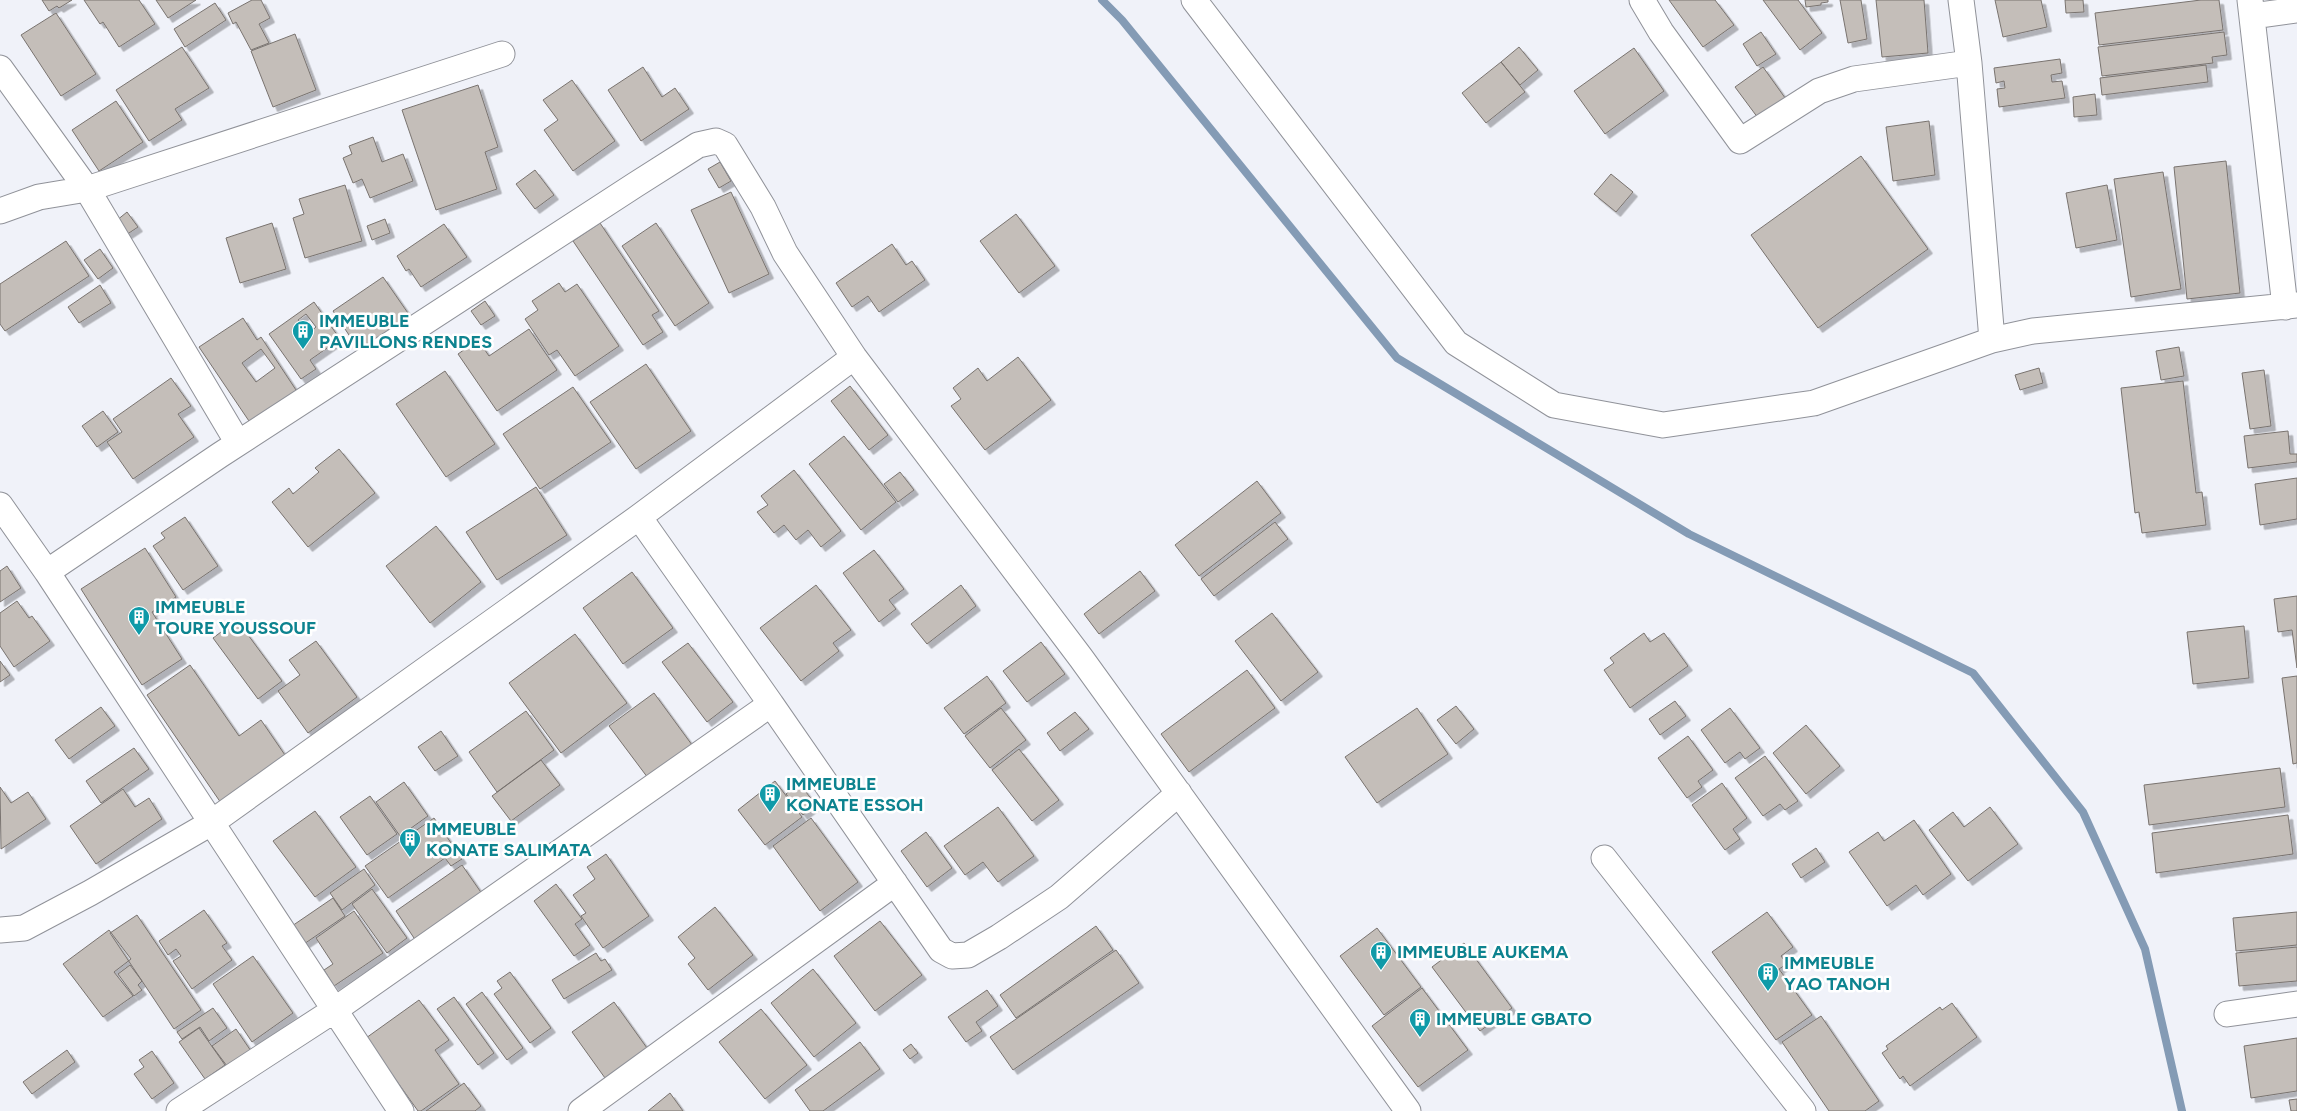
<svg xmlns="http://www.w3.org/2000/svg" width="2297" height="1111" font-family="Figtree,sans-serif">
<style>
.lines{fill:none;stroke-linecap:round;stroke-linejoin:round}
.stream{stroke:#849bb5;stroke-width:8}
.building{fill:#c4beb9;stroke:#79736f;fill-rule:evenodd;filter:url(#shadow)}
.street-casing{stroke:#909299;stroke-width:27}
.street{stroke:#fff;stroke-width:25}
.labels{text-anchor:middle;dominant-baseline:central;stroke-width:5;stroke-linejoin:round;paint-order:stroke}
.culture-label{font-size:18px;font-weight:bold;fill:#0d838f;stroke:#fff;text-anchor:start}
</style>
<defs>
<filter id="shadow"><feDropShadow dx="4.5" dy="4.5" stdDeviation="0" flood-color="#0004"/></filter>
</defs>
<rect width="100%" height="100%" fill="#f0f2f9"/>
<g class="lines">
<path class="stream" d="M1102,0L1122,20L1397,358L1689,534L1973,673L2083,812L2145,949L2182,1111"/>
</g>
<path class="building" d="M42,0H72L59,8L57,6L49,11Z
M84,0H139L155,24L119,47L103,22L100,24Z
M156,0H196L168,18Z
M252,0H261L270,18L259,24L269,43L251,50L236,22L233,24L228,13Z
M1669,0H1715L1734,25L1703,47Z
M1763,0H1798L1822,33L1800,50Z
M1805,0H1828V2L1821,3V5L1806,7Z
M1840,0H1861L1867,39L1848,43Z
M1876,0H1924L1928,53L1882,57Z
M1995,0H2041L2047,27L2003,37Z
M2065,0H2083L2084,12L2066,13Z
M2201,0H2219L2223,30L2099,45L2095,13Z
M215,3L226,20L185,47L174,29Z
M56,13L96,74L61,96L21,35Z
M1761,32L1776,54L1757,66L1743,44Z
M2224,32L2227,55L2212,57L2213,63L2102,76L2098,47Z
M295,34L316,90L273,107L251,51Z
M182,47L209,88L175,109L182,120L149,141L116,90Z
M1519,47L1538,70L1520,85L1501,62Z
M1634,48L1664,91L1605,134L1574,91Z
M2060,59L2062,73L2051,75L2052,82L2062,81L2065,98L1999,107L1997,89L2005,88L2004,81L1996,83L1994,68Z
M1501,62L1525,92L1486,123L1462,93Z
M2206,65L2208,82L2102,95L2100,78Z
M643,67L662,97L675,88L689,109L641,141L608,90Z
M1763,67L1788,102L1761,122L1735,87Z
M572,80L615,141L573,171L544,130L558,120L543,100Z
M478,85L498,147L485,152L497,189L436,210L402,110Z
M2095,94L2097,115L2074,117L2073,97Z
M116,101L143,142L99,171L72,130Z
M1929,121L1935,175L1893,181L1886,127Z
M373,137L382,162L403,154L413,181L370,198L362,179L353,183L343,158L352,154L349,146Z
M1861,156L1928,249L1818,328L1751,235Z
M2226,161L2240,293L2187,299L2174,167Z
M720,162L731,181L719,188L708,169Z
M535,170L554,195L535,209L516,184Z
M2163,172L2181,289L2131,297L2114,179Z
M1611,174L1633,192L1616,212L1594,194Z
M345,185L362,241L305,258L293,218L304,214L299,199Z
M2107,185L2117,240L2076,248L2066,193Z
M731,192L769,274L729,293L691,210Z
M127,212L138,227L126,235L116,221Z
M1016,214L1055,266L1019,293L980,241Z
M385,219L390,233L372,240L367,226Z
M272,223L286,269L240,283L226,238Z
M600,223L659,311L652,315L663,332L643,345L573,241Z
M656,223L709,303L675,326L622,246Z
M444,224L467,257L421,287L409,269L406,271L397,256Z
M66,241L89,276L5,331L0,324V284Z
M892,244L906,265L912,261L925,280L879,312L868,296L852,307L836,283Z
M100,249L113,268L98,279L84,260Z
M383,277L410,316L359,350L333,311Z
M559,283L565,292L577,284L619,346L575,376L557,350L549,355L525,319L538,310L532,301Z
M100,285L111,303L79,323L68,307Z
M485,301L495,316L481,325L471,311Z
M314,302L340,339L310,360L316,369L301,379L269,334ZM306,314L316,327L308,334L298,320Z
M243,318L257,340L261,337L298,393L251,424L199,347ZM261,349L275,368L256,382L242,363Z
M529,329L557,370L497,411L458,354L478,340L489,356Z
M2179,347L2184,376L2161,380L2156,351Z
M1018,357L1051,400L985,450L951,406L961,399L953,388L978,368L987,381Z
M646,364L691,431L636,469L590,402Z
M2039,368L2043,383L2020,390L2015,375Z
M2264,370L2271,426L2250,429L2242,373Z
M445,371L495,444L446,477L396,404Z
M171,378L191,406L178,414L194,437L133,479L107,442L122,432L113,419Z
M2183,381L2196,493L2202,492L2206,525L2142,533L2139,512L2135,513L2121,388Z
M850,386L888,435L869,450L831,401Z
M573,387L611,442L540,489L503,434Z
M103,411L118,432L97,447L82,426Z
M2288,431L2290,454H2297V462L2248,468L2244,436Z
M844,436L896,502L861,530L809,464Z
M339,449L375,493L308,547L272,502L289,488L293,494L319,472L315,468Z
M794,470L841,531L821,547L808,530L796,540L784,525L774,533L757,512L768,505L761,496Z
M900,472L914,490L898,502L884,484Z
M2297,478V519L2260,525L2255,484Z
M1257,481L1281,513L1199,576L1175,545Z
M536,487L567,535L497,580L466,532Z
M185,517L218,566L183,590L153,546L165,538L161,533Z
M1275,522L1288,539L1214,596L1201,579Z
M436,526L481,582L430,623L386,566Z
M145,548L176,597L152,612L182,659L142,685L81,589Z
M874,550L904,589L889,600L896,609L879,622L843,573Z
M7,566L21,588L0,602V571Z
M1140,571L1155,591L1099,634L1084,614Z
M632,572L673,628L623,664L583,608Z
M816,585L851,630L833,643L839,651L801,681L760,628Z
M961,585L976,606L927,644L911,624Z
M2297,596V668L2292,630L2278,632L2274,599Z
M17,601L29,618L32,616L50,641L14,667L0,646V613Z
M1272,613L1318,672L1281,701L1235,641Z
M237,620L282,681L258,699L213,638Z
M2244,626L2249,678L2193,684L2187,632Z
M1644,633L1650,642L1664,633L1688,666L1630,708L1604,670L1614,663L1610,658Z
M575,634L627,703L561,753L509,683Z
M316,641L357,697L308,733L278,691L300,675L289,660Z
M1041,642L1065,674L1027,702L1003,671Z
M688,643L733,702L707,722L662,662Z
M0,661L10,675L0,682Z
M190,665L239,736L261,720L287,758L221,803L147,695Z
M1247,670L1275,708L1189,772L1161,734Z
M987,676L1006,703L964,734L944,708Z
M2297,676V763L2293,764L2282,678Z
M654,693L695,749L651,782L609,726Z
M1675,701L1686,716L1660,735L1649,719Z
M1456,706L1474,729L1456,744L1437,720Z
M101,707L115,726L69,759L55,740Z
M1001,708L1026,740L990,768L965,736Z
M1417,708L1448,754L1377,803L1345,757Z
M1730,708L1760,748L1745,759L1740,752L1725,763L1701,730Z
M526,711L554,750L497,792L469,752Z
M1075,712L1089,729L1060,751L1047,733Z
M1806,725L1840,766L1806,794L1773,753Z
M441,731L458,756L435,771L418,747Z
M1688,736L1713,770L1698,781L1702,787L1687,798L1658,758Z
M134,748L149,769L101,803L86,781Z
M1019,749L1059,800L1032,821L992,770Z
M1765,756L1798,801L1785,810L1780,804L1763,816L1735,778Z
M541,760L560,785L511,821L492,796Z
M2280,768L2285,807L2149,825L2144,785Z
M775,781L802,817L765,845L738,810Z
M404,782L428,816L400,836L376,802Z
M799,783L816,805L803,815L786,794Z
M1722,783L1747,818L1733,829L1740,839L1725,850L1692,805Z
M0,787L11,803L28,792L46,819L1,849Z
M123,789L135,807L149,798L162,819L96,864L70,826Z
M370,796L397,834L367,855L340,817Z
M998,807L1034,856L998,882L983,862L965,875L944,846Z
M1990,807L2018,844L1968,881L1929,830L1953,812L1964,827Z
M315,811L356,867L315,897L273,841Z
M2288,815L2293,854L2156,873L2152,833Z
M434,818L462,859L451,866L445,858L388,898L365,866Z
M811,818L858,882L820,911L773,846Z
M1914,820L1951,874L1923,895L1916,885L1887,906L1849,852L1878,832L1884,841Z
M926,832L952,868L927,887L901,851Z
M1816,848L1825,862L1801,878L1792,864Z
M606,854L649,916L603,948L581,916L586,913L573,895L595,879L587,867Z
M462,865L487,901L420,947L396,911Z
M364,869L375,885L342,910L330,893Z
M556,884L582,919L575,924L590,945L574,956L534,901Z
M372,889L407,938L387,953L352,904Z
M333,898L345,916L304,944L292,926Z
M715,907L753,955L708,990L688,964L695,958L678,937Z
M204,910L227,943L222,946L232,960L192,989L173,961L181,956L176,949L168,955L159,941Z
M354,911L383,953L334,986L324,970L333,964L316,938Z
M1767,912L1793,947L1781,956L1787,964L1779,969L1812,1015L1776,1040L1712,952Z
M2297,912V945L2236,951L2233,918Z
M137,915L201,1010L174,1029L110,933Z
M880,921L922,975L875,1011L834,956Z
M1096,926L1113,950L1016,1018L1000,995Z
M1377,928L1421,987L1384,1015L1340,956Z
M109,930L131,959L114,972L133,996L103,1017L63,964Z
M1464,943L1512,1008L1480,1031L1432,967Z
M2297,947V981L2239,986L2236,953Z
M1116,950L1139,983L1013,1070L990,1037Z
M596,953L601,961L605,959L612,970L564,999L552,980Z
M253,956L293,1013L252,1042L213,984Z
M130,965L142,981L138,985L142,990L134,996L118,974Z
M813,969L856,1023L814,1057L771,1003Z
M510,972L551,1028L530,1043L494,994L502,988L497,981Z
M1422,988L1468,1050L1418,1087L1372,1026Z
M987,990L998,1006L976,1022L982,1031L966,1042L948,1017Z
M482,992L523,1048L507,1060L466,1004Z
M454,997L494,1053L478,1065L437,1009Z
M419,1000L449,1040L435,1050L459,1084L421,1111H418L366,1038Z
M614,1002L647,1048L605,1078L572,1032Z
M1952,1003L1977,1037L1910,1086L1903,1076L1900,1079L1882,1053L1888,1049L1886,1046L1940,1007L1942,1010Z
M213,1008L227,1028L209,1041L200,1027L182,1039L177,1032Z
M761,1009L807,1065L765,1099L719,1042Z
M1821,1016L1879,1101L1865,1111H1829L1782,1042Z
M199,1028L225,1065L205,1079L179,1042Z
M236,1029L253,1054L230,1070L212,1046Z
M2297,1038V1091L2251,1098L2244,1046Z
M860,1042L880,1069L823,1111H810L795,1090Z
M911,1044L918,1053L910,1059L903,1050Z
M67,1050L75,1062L32,1094L23,1082Z
M152,1051L174,1083L152,1099L134,1074L144,1067L139,1060Z
M464,1083L481,1106L475,1111H426Z
M670,1093L683,1111H648Z
M2297,1099V1111H2291L2289,1100Z"/>
<g class="lines">
<g class="street-casing">
<path id="street" d="M1194,0L1456,343L1554,405L1663,425L1814,403L1992,340L2033,331L2297,305
M1642,0L1661,32L1740,141L1819,91L1854,79L1969,63
M1961,0L1969,63L1992,340
M2250,0L2285,307
M2252,16L2297,10
M0,68L87,189L238,443
M0,211L39,197L87,189L502,54
M0,505L47,572L401,1111
M639,517L771,704
M47,572L220,455L635,185L698,145L716,141L725,145L763,207L785,253L854,357L1081,658L1408,1111
M1604,858L1803,1111
M0,930L24,928L90,893L211,823L639,517L854,357
M2227,1014L2297,1004
M179,1111L336,1009L771,704L941,950L952,956L968,955L999,937L1059,897L1179,793
M581,1111L895,883"/>
</g>
<use href="#street" class="street"/>
</g>
<defs>
<g id="building-pin" transform="scale(1.125)"><path d="M0 17L-7.5 6A9.5 9.5 0 1 1 7.5 6Z" fill="#0f9aa8" stroke="#fff"/><path d="M-4-6H4V6H1V3H-1V6H-4ZM-2.5-4.3h1.7v1.8h-1.7ZM.8-4.3h1.7v1.8H.8ZM-2.5-1h1.7V.8h-1.7ZM.8-1h1.7V.8H.8Z" fill="#fff"/></g>
</defs>
<g fill-rule="evenodd">
<use href="#building-pin" x="303" y="331"/>
<use href="#building-pin" x="139" y="617"/>
<use href="#building-pin" x="770" y="794"/>
<use href="#building-pin" x="410" y="839"/>
<use href="#building-pin" x="1381" y="952"/>
<use href="#building-pin" x="1768" y="973"/>
<use href="#building-pin" x="1420" y="1019"/>
</g>
<g class="labels">
<g class="culture-label">
<text x="319" y="321">IMMEUBLE<tspan x="319" dy="21">PAVILLONS RENDES</tspan></text>
<text x="155" y="607">IMMEUBLE<tspan x="155" dy="21">TOURE YOUSSOUF</tspan></text>
<text x="786" y="784">IMMEUBLE<tspan x="786" dy="21">KONATE ESSOH</tspan></text>
<text x="426" y="829">IMMEUBLE<tspan x="426" dy="21">KONATE SALIMATA</tspan></text>
<text x="1397" y="952">IMMEUBLE AUKEMA</text>
<text x="1784" y="963">IMMEUBLE<tspan x="1784" dy="21">YAO TANOH</tspan></text>
<text x="1436" y="1019">IMMEUBLE GBATO</text>
</g>
</g>
</svg>
